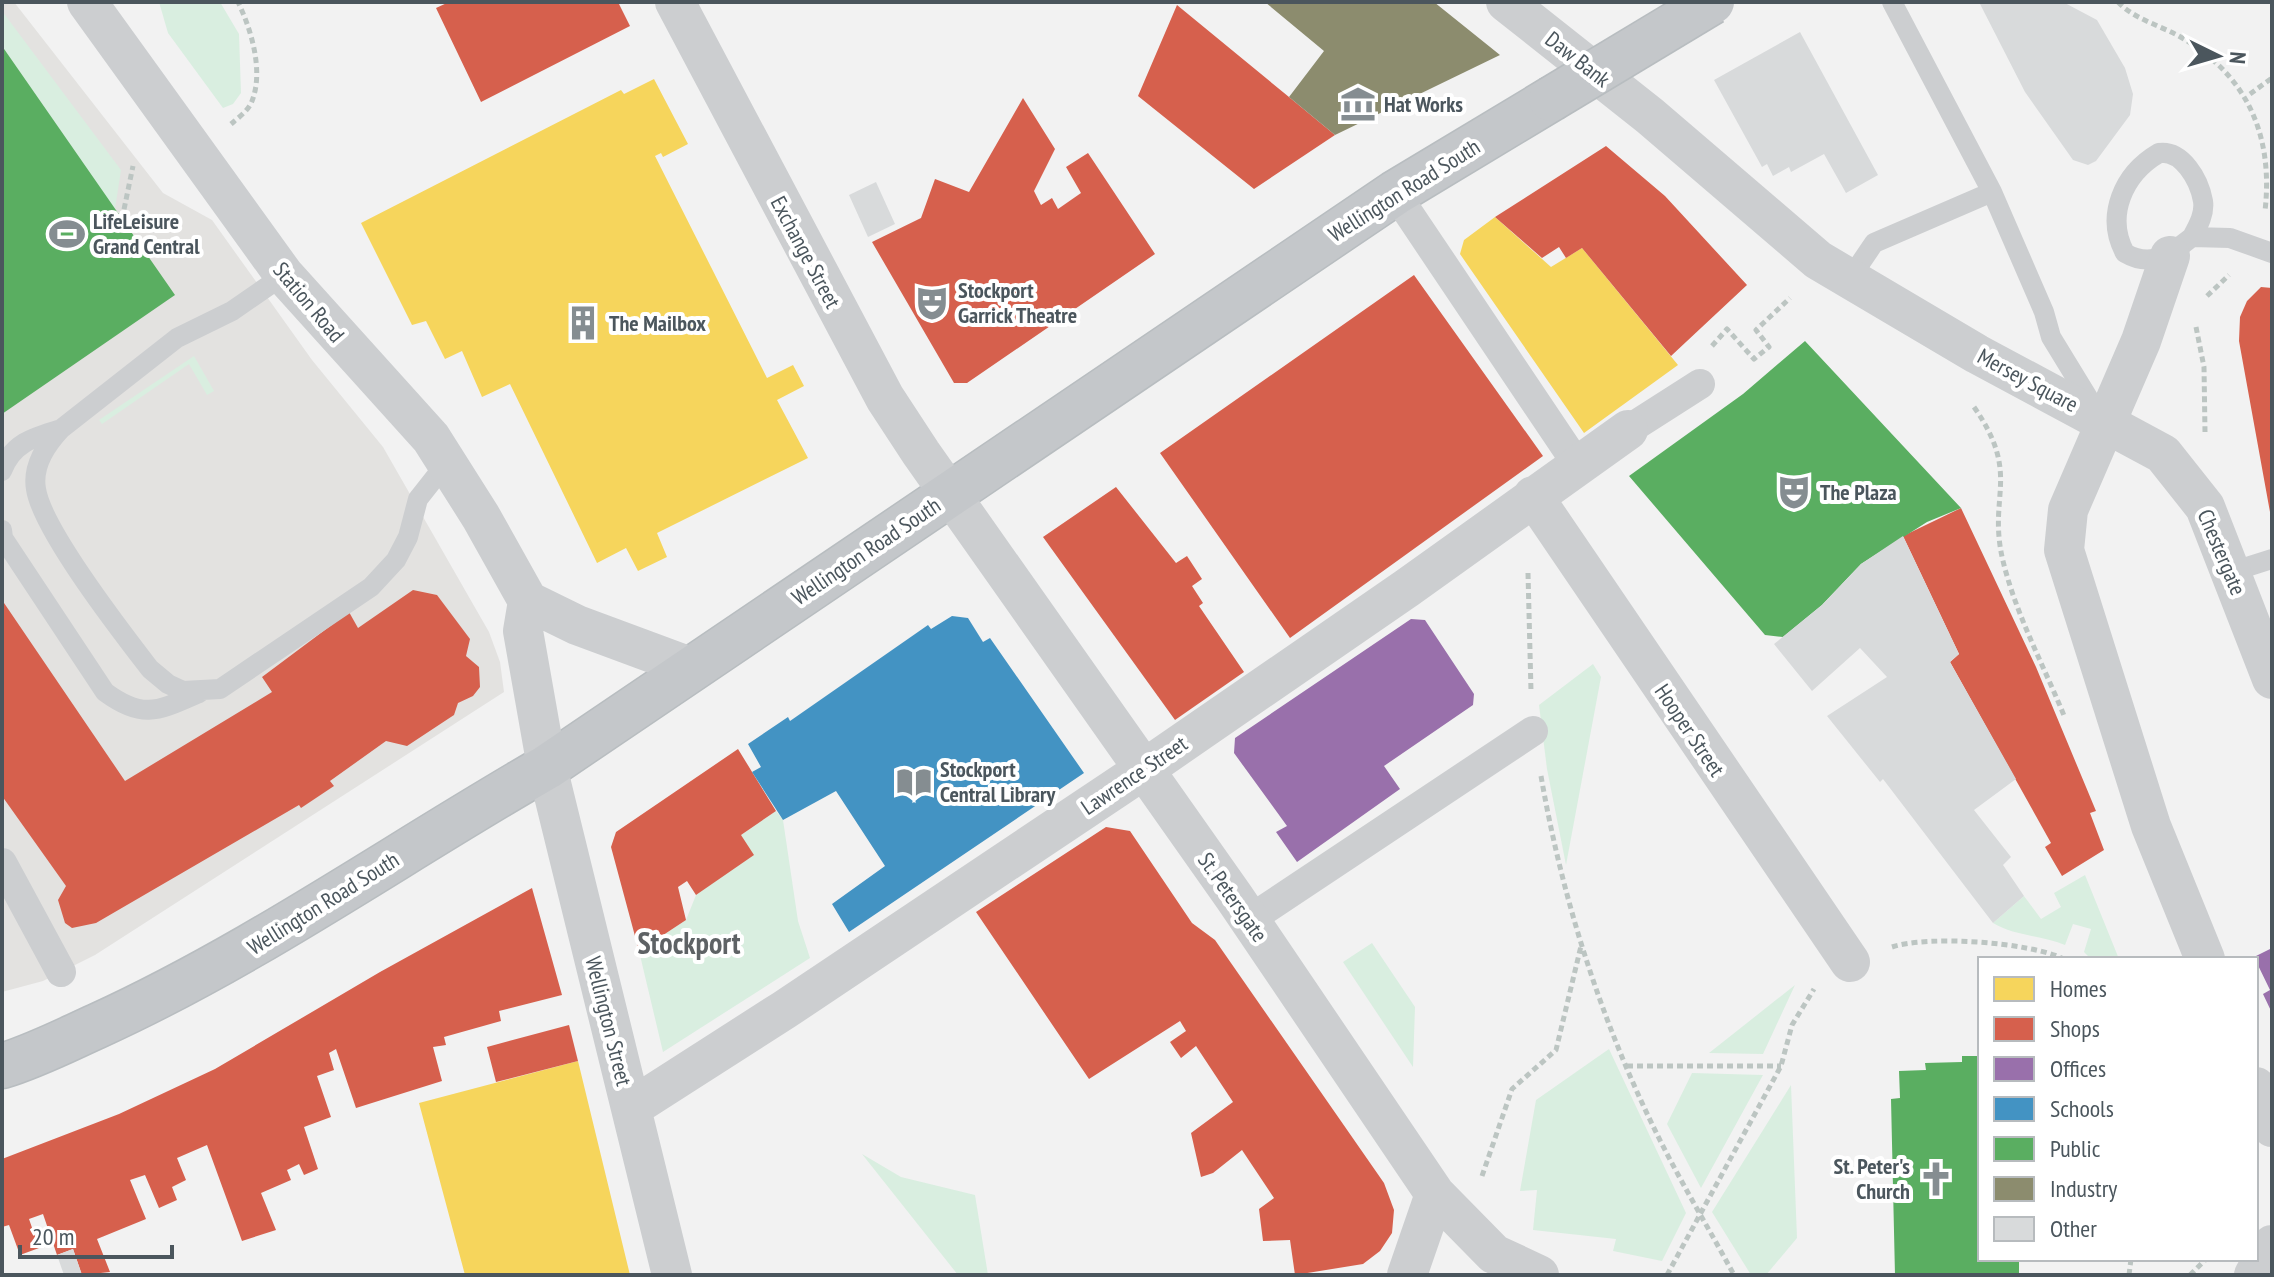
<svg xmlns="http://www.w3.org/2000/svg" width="2274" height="1277" font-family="'PT Sans Narrow',sans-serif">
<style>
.commercial{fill:#e3e2e0}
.green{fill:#d9eee0}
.homes{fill:#f6d55c}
.shops{fill:#d6604d}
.offices{fill:#9970ab}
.schools{fill:#4393c3}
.public{fill:#5aae61}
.industry{fill:#8c8c6e}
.building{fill:#d8dadb}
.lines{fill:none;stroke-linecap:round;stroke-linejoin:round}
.trunk-casing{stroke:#b8bdc0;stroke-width:47}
.path{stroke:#bcc5c2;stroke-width:5;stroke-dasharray:6 4;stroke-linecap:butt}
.service{stroke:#ccced0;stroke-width:20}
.pedestrian{stroke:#ccced0;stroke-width:30}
.minor{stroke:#ccced0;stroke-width:40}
.trunk{stroke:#c4c7ca;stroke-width:44}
.trunk-bridge-casing{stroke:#b8bdc0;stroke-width:47;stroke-linecap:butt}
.trunk-bridge{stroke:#c4c7ca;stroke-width:44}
.labels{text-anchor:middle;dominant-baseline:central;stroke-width:8;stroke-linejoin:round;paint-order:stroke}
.street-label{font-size:22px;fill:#4b565d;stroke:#fff}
.poi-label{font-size:22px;font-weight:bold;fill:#4b565d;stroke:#fff;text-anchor:start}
.district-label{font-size:30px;font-weight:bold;fill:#5e6265;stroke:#fff}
</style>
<rect width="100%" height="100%" fill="#f2f2f2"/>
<path class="commercial" d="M2,2H14L163,193L212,220L312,360L383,447L489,632L500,662L504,692L95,955L43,981L2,992Z"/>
<path class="green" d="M159,2H220L239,34L241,93L233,104L223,108L168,33Z
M2,11L121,170L115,209L2,46Z
M194,356L214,391L207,395L189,364L102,424L99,420Z
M1593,664L1601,677L1566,865L1547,769L1539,705Z
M776,811L783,820L798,921L810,958L663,1052L639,951L686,920L696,895L726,873L741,835Z
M2085,875L2119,959H2091L2084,952L2091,929L2073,924L2065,945C2041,935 2014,936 1993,923L2024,896L2041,919L2061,907L2054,893Z
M1372,943L1415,1007L1413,1067L1343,962Z
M1795,985L1763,1054L1709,1053Z
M1609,1049L1686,1213L1662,1261L1613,1251L1616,1239L1533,1230L1537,1190L1520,1191L1536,1100Z
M1692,1073L1763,1075L1701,1188L1667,1124Z
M1791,1085L1797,1238L1766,1275H1751L1712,1212Z
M862,1154L901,1177L975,1195L988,1275H958Z"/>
<path class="homes" d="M654,79L688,144L663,157L661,153L655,156L767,378L793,365L804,386L777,400L808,458L657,533L667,557L638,571L626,548L597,563L510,384L482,397L462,351L445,359L426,321L412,325L361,223L621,90L624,94Z
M1495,217L1551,267L1582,248L1678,365L1584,433L1460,254L1464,240Z
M578,1061L630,1275H465L419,1103Z"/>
<path class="shops" d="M449,2H618L630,26L481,102L436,8Z
M1177,5L1289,97L1335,135L1254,189L1138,96Z
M1023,98L1055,149L1034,191L1041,205L1052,198L1058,209L1081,193L1066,167L1088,153L1155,254L967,383H954L872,242L921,218L935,179L969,192Z
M1606,146L1665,196L1747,285L1671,356L1582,248L1566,258L1559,247L1542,258L1495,217Z
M1414,275L1543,456L1290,638L1160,453Z
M2261,287L2272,288L2270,512L2239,341L2240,317L2247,301Z
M1116,487L1176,563L1187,556L1202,579L1192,586L1203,603L1199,606L1244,672L1175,720L1043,537Z
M1961,508L2036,667L2096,811L2090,813L2104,850L2062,876L2045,847L2051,843L1950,662L1959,654L1903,536Z
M413,590L437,595L470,639L466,656L479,667L480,687L473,696L458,703L454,715L407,746L386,741L330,781L334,786L301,808L299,805L96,923L72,928L65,923L58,900L66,886L2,796V600L125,781L272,692L262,677L349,612L358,628Z
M738,749L776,811L741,835L754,855L696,895L687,881L678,887L686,920L639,951L611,847L616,832Z
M1106,827L1130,831L1192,923L1215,940L1384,1183L1394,1210L1392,1233L1380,1251L1363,1264L1295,1275L1290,1240L1263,1241L1259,1209L1274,1198L1242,1150L1213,1173L1201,1177L1191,1133L1233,1102L1196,1046L1181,1058L1170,1042L1186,1031L1180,1021L1089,1079L976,912Z
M532,888L562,995L499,1011L501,1021L444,1037L446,1045L433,1047L442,1081L356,1108L336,1049L329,1053L334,1070L317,1076L331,1117L304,1127L318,1169L304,1175L299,1164L287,1170L291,1180L261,1193L276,1230L242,1241L207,1145L177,1158L186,1180L172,1187L177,1200L159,1208L145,1175L130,1180L146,1219L97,1239L110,1272L82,1275L73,1249L57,1255L43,1214L29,1219L39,1248L20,1255L9,1225L2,1227V1159L119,1114L215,1069L380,972Z
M569,1025L578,1061L496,1082L487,1047Z"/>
<path class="offices" d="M1411,619L1425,620L1474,694L1473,705L1384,766L1400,789L1297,862L1276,832L1287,826L1234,753L1235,738Z
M2272,948V1013L2263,994L2270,990L2254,957Z"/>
<path class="schools" d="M952,616L968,618L983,642L990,638L1084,773L849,932L832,904L885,866L836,791L783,820L752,772L761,767L748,744L788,717L790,721L928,625L931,629Z"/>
<path class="public" d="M2,46L175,295L2,414Z
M1805,341L1961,508L1927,522L1861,564L1822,605L1783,637L1765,635L1629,476L1743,394Z
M1962,1056H1980V1259H2019V1275H1895L1891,1099L1900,1098L1899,1071L1926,1070L1925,1063L1962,1062Z"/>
<path class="industry" d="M1265,2H1434L1500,55L1335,135L1289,97L1324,51Z"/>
<path class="building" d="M1979,2H2063L2097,20L2125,68L2133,94L2130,115L2096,161L2088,165L2073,160L2025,92Z
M1800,32L1878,175L1846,193L1824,154L1791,172L1789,167L1773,176L1767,164L1762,167L1714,80Z
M876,182L895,224L868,237L849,195Z
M1903,536L1959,654L1950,662L2016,779L1974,810L2011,857L2003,865L2024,896L1993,923L1883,779L1880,782L1827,716L1887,677L1860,648L1812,691L1774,644L1822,605L1861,564Z
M73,1249L82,1275H64L57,1255Z"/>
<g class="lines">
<g class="trunk-casing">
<path id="trunk" d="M2,1066C35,1056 66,1040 97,1026C255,954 397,853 547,767L1395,193L1551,99"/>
</g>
<path class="path" d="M2118,2C2133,18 2158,25 2177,35C2244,72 2274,131 2265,211
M2250,94L2272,78
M231,124C238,118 249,110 252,101C264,71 251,29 238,2
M122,219L133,166
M2207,296L2229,275
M2196,327L2204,367L2205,432
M1712,346L1727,329L1754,359L1769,347L1756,330L1790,298
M1974,407C2022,476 1987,495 2003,561C2016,615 2044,666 2065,718
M1528,573L1531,691
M1541,776C1562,897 1599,1014 1652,1124C1677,1176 1707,1225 1734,1275
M1892,947C1929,935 2029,942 2064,959
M1627,1066H1781
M1482,1176L1512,1089L1556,1050L1581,946
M1667,1275L1781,1066L1792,1025L1814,989
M2129,1275L2131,1259
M2190,1275L2206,1259"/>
<path class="service" d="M1892,2L1992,192L2044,312L2051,337L2095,409
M2192,237C2198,226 2205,214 2203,201C2199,179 2182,150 2159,153C2123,174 2105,216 2125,253C2152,269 2172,253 2192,237L2230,238L2272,253
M284,275L232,311L177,338L61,429C46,445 32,466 36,489C42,530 123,634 150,669L168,684L183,691L220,689L371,587L396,560L408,537L418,499L448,461
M1849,280L1874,243L1992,192
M2,471C12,443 34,437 61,429
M2,530L3,538L105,692C143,720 158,711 199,693
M2231,572L2272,559"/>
<path class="pedestrian" d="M1395,193L1577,464
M1628,430L1700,384
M2,863L61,972
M1249,920L1533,731"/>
<path class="minor" d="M87,2L284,275L431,438L481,517L528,601L523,631L547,767L672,1275
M675,2L885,398L921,453L1234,897L1435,1194L1494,1254L1539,1275
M1506,2L1650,116L1818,260L1977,354L2163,454L2205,507L2272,679
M2170,256L2141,341L2068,510L2064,550L2151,826L2205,959
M1533,496L1850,962
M528,601L577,625L693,668
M2256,1087L2272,1127
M631,1108L784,1010L1143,770L1407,588L1628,430
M1407,1275L1435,1194
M2254,1275L2272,1245"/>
<use href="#trunk" class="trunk"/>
<g class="trunk-bridge-casing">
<path id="trunk-bridge" d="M1551,99L1712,2"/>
</g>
<use href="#trunk-bridge" class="trunk-bridge"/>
</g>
<defs>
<g id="museum-bare" transform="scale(2.76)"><path d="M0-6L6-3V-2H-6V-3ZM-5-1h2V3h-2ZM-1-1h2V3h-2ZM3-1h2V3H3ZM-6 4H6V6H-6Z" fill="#858d91" stroke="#fff" stroke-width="2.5" paint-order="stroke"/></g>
<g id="stadium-bare" transform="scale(2.76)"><path d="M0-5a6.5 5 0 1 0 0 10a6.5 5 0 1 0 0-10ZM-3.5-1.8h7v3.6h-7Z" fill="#858d91" stroke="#fff" stroke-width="2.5" paint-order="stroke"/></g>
<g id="theatre-bare" transform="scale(2.76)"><path d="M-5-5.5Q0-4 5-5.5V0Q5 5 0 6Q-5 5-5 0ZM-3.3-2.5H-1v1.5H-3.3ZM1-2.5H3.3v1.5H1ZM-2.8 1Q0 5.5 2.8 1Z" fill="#858d91" stroke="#fff" stroke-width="2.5" paint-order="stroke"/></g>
<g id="building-bare" transform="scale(2.76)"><path d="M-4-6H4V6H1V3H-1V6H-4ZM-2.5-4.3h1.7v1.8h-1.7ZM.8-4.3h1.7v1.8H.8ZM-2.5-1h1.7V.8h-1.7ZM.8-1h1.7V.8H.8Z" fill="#858d91" stroke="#fff" stroke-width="2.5" paint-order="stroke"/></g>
<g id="library-bare" transform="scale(2.76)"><path d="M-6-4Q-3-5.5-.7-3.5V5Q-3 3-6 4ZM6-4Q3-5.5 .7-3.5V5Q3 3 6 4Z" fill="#858d91" stroke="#fff" stroke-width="2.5" paint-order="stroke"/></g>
<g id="church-bare" transform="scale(2.76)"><path d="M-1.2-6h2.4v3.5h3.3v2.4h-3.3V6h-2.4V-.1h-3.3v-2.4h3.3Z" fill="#858d91" stroke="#fff" stroke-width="2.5" paint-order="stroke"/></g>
</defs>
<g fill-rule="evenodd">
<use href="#museum-bare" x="1358" y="104"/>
<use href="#stadium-bare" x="67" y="234"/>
<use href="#theatre-bare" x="932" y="303"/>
<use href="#building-bare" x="583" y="323"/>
<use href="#theatre-bare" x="1794" y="492"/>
<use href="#library-bare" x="914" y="782"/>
<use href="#church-bare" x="1936" y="1179"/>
</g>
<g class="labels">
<g class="street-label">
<text transform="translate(1578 59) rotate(38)">Daw Bank</text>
<text transform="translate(1404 190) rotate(-32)">Wellington Road South</text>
<text transform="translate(806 252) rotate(62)">Exchange Street</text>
<text transform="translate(309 302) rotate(50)">Station Road</text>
<text transform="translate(2028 380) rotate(28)">Mersey Square</text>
<text transform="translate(866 551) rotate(-34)">Wellington Road South</text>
<text transform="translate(2222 552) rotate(67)">Chestergate</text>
<text transform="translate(1690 730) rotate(56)">Hooper Street</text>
<text transform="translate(1134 775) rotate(-34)">Lawrence Street</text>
<text transform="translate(1233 897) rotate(55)">St. Petersgate</text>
<text transform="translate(323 903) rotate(-32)">Wellington Road South</text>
<text transform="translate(609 1021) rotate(76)">Wellington Street</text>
</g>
<g class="poi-label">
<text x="1384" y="104">Hat Works</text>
<text x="93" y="221">LifeLeisure<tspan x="93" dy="25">Grand Central</tspan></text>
<text x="958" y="290">Stockport<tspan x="958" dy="25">Garrick Theatre</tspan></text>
<text x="609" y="323">The Mailbox</text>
<text x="1820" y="492">The Plaza</text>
<text x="940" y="769">Stockport<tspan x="940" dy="25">Central Library</tspan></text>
<text x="1910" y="1166" text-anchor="end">St. Peter's<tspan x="1910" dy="25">Church</tspan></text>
</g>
<g class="district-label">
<text x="689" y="942">Stockport</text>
</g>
</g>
<rect width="2274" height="1277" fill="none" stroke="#4b565d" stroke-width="8"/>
<rect x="1978" y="957" width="280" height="304" fill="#ffffff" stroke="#b7bbbe" stroke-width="2"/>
<rect x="1994" y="977" width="40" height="24" fill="#f6d55c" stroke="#b7bbbe" stroke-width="2"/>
<text x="2050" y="997" font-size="24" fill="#4b565d">Homes</text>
<rect x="1994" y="1017" width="40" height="24" fill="#d6604d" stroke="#b7bbbe" stroke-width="2"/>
<text x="2050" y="1037" font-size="24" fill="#4b565d">Shops</text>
<rect x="1994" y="1057" width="40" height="24" fill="#9970ab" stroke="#b7bbbe" stroke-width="2"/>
<text x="2050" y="1077" font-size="24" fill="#4b565d">Offices</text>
<rect x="1994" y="1097" width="40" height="24" fill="#4393c3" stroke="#b7bbbe" stroke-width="2"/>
<text x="2050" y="1117" font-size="24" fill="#4b565d">Schools</text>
<rect x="1994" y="1137" width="40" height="24" fill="#5aae61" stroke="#b7bbbe" stroke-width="2"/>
<text x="2050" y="1157" font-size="24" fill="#4b565d">Public</text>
<rect x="1994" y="1177" width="40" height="24" fill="#8c8c6e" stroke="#b7bbbe" stroke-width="2"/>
<text x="2050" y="1197" font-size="24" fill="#4b565d">Industry</text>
<rect x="1994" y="1217" width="40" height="24" fill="#d8dadb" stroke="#b7bbbe" stroke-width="2"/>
<text x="2050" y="1237" font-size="24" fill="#4b565d">Other</text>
<g transform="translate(2218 56) rotate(95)" stroke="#ffffff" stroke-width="6" paint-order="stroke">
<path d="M0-6L14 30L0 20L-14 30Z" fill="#4b565d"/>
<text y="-12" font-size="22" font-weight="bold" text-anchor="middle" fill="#4b565d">N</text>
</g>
<path d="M20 1245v12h152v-12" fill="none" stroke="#4b565d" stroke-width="4"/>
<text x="32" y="1245" font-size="24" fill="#4b565d" stroke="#ffffff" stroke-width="6" paint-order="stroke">20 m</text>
</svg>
